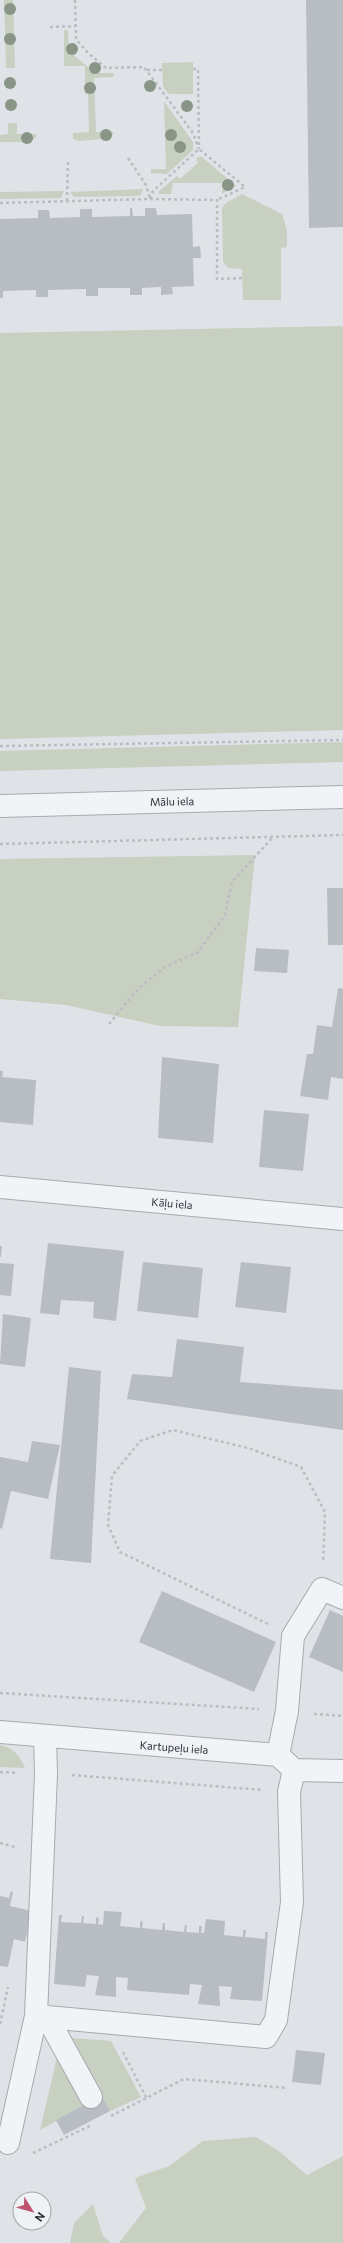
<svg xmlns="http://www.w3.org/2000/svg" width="343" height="2243" font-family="Commissioner,sans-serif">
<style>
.green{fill:#c7d0c1}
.building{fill:#b7bdc3}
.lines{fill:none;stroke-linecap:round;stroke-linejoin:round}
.minor-casing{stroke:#a5abb0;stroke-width:24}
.path{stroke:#babdc2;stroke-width:2.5;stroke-dasharray:3 3;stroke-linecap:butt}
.minor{stroke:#f2f3f6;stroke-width:22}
.tree{fill:#899587}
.labels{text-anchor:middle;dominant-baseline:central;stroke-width:3.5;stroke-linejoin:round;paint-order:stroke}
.street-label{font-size:11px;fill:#2a333c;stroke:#eff2f5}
</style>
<rect width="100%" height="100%" fill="#dfe3e7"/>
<path class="green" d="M4,0H13L15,68H6Z
M64,30H68L69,51L95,73H114L113,77L94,78L96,132H114L111,138L79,141L73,139V133L89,132L88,94H85V66H64Z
M193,62V94H169L163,87L162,63Z
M164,101L193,142V150L167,174L151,173V169H166Z
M8,123H17V134H36V137L30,142H0V135L8,134Z
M198,157H202L236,186L222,194V183H173L171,194H159V191L177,176L180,179L198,163L196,160Z
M143,189L141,195L134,196L74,197L70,192Z
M64,191L61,198L0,199V192Z
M242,194L282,214L287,230V247L281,248V300H243L242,269L228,268L223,261L222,208L226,203Z
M343,326V730L0,739V333Z
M343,742V762L0,771V751Z
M255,855L238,1027L160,1026L66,1005L0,999V859Z
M0,1745C14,1748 20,1756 25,1768L0,1767Z
M72,2038L111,2041L141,2097L110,2111Z
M58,2053L84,2106L40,2130Z
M256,2137L279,2151L307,2175L343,2156V2243H119L146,2208L135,2178L169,2166L203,2141Z
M93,2204L103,2236L111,2243H70L74,2223Z"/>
<path class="building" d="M306,0H343V227L309,228Z
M130,208H132L133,216H145V208H156L157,215L192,214L193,247L200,246L201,258H193L194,286L172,287L173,294L161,295V287L142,288V295H130V288H98V296H86V289L48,290V297H36V290L3,291V298H0V219L38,218V210H49L50,218L80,217V209H92V217L130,216Z
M327,888H343V945H328Z
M256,948L289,950L287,973L254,971Z
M338,988L343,989V1079L331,1077L328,1100L300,1096L307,1054H313L317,1025L332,1027Z
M162,1057L219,1064L213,1143L158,1138Z
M0,1071H3L2,1077L36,1080L33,1125L0,1122Z
M264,1110L309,1114L303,1171L259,1167Z
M48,1243L124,1251L116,1321L93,1318L94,1302L61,1300L59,1315L40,1313Z
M0,1246H2L1,1257H0Z
M143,1262L203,1268L198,1318L137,1311Z
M241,1262L291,1267L286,1313L235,1307Z
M0,1263L14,1264L11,1296L0,1295Z
M3,1314L31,1318L25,1367L0,1364Z
M177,1339L244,1347L240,1382L343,1390V1430L127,1399L132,1374L172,1377Z
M69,1367L101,1371L91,1563L50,1559Z
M32,1441L60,1445L48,1499L11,1491L2,1529L0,1528V1457L28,1462Z
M162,1591L276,1642L254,1692L139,1642Z
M330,1610L343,1616V1672L309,1657Z
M11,1891L13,1892L10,1906L32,1911L25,1942L14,1939L8,1967L0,1966V1896L9,1898Z
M104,1911L122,1912L120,1926L140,1928V1921L143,1922L142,1928L162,1930L163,1923H165V1930L184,1932L185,1925H187L186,1932L199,1933V1926H202L201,1933H204L206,1919L225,1921L224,1935L243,1937V1930H246L245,1937L265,1939V1932H268L262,2001L230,1999L232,1987L219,1986L220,2006L198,2004L202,1985L190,1984L189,1995L127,1990L128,1978L116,1977V1997L95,1995L99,1976L87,1975L85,1987L54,1984L59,1915H62L61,1922L81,1923L82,1916H84L83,1923L96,1924V1917L99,1918L98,1924L103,1925Z
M296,2050L325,2053L321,2085L292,2082Z
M102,2096L110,2111L64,2135L56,2120Z"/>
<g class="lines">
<g class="minor-casing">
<path id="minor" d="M0,806L343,797
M0,1187L343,1219
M0,1732L278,1755L294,1770L343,1771
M278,1755L287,1711L293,1636L322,1589L343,1598
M36,2016L266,2037L276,2020L292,1902L289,1792L294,1770
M47,2017L91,2097
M8,2143L36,2016L46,1774L45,1737"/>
</g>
<path class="path" d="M75,0L76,39L88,53L106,68L144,67L193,133L199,149
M50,27L76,26
M193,69H198L199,147
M147,70H163
M128,158L146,185L150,198
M150,199L153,191L199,149L245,187L217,200
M67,201L68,159
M0,203L150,199L217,200V279L243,278
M0,746L343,740
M0,844L343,835
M109,1024L139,988L165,967L198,952L225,915L232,882L272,838
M268,1624L120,1552L108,1525L112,1476L140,1441L173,1430L248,1448L301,1467L325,1512L323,1563
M0,1693L259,1709
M314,1714L343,1716
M0,1772L18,1773
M72,1775L263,1790
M0,1843L15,1847
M0,2024L8,1987
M123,2052L147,2099
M111,2116L184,2079L287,2088
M33,2153L92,2125"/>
<use href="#minor" class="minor"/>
</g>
<g class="tree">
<circle cx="10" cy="9" r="6"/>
<circle cx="10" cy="39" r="6"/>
<circle cx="72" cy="49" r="6"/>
<circle cx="95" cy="68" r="6"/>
<circle cx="10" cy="83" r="6"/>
<circle cx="150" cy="86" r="6"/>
<circle cx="90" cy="88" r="6"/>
<circle cx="11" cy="105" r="6"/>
<circle cx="187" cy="106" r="6"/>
<circle cx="106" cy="135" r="6"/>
<circle cx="171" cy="135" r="6"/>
<circle cx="27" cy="138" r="6"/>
<circle cx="180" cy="147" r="6"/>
<circle cx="228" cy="185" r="6"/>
</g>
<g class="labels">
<g class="street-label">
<text transform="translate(172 801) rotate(-1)">Mālu iela</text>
<text transform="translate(172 1203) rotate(5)">Kāļu iela</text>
<text transform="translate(174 1747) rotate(4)">Kartupeļu iela</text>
</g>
</g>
<g transform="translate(32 2211) rotate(127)"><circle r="19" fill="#eff2f5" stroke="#a0a6ab"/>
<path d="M0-3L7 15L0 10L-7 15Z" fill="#be526e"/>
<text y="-6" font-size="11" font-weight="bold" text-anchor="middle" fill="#2a333c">N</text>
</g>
</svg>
